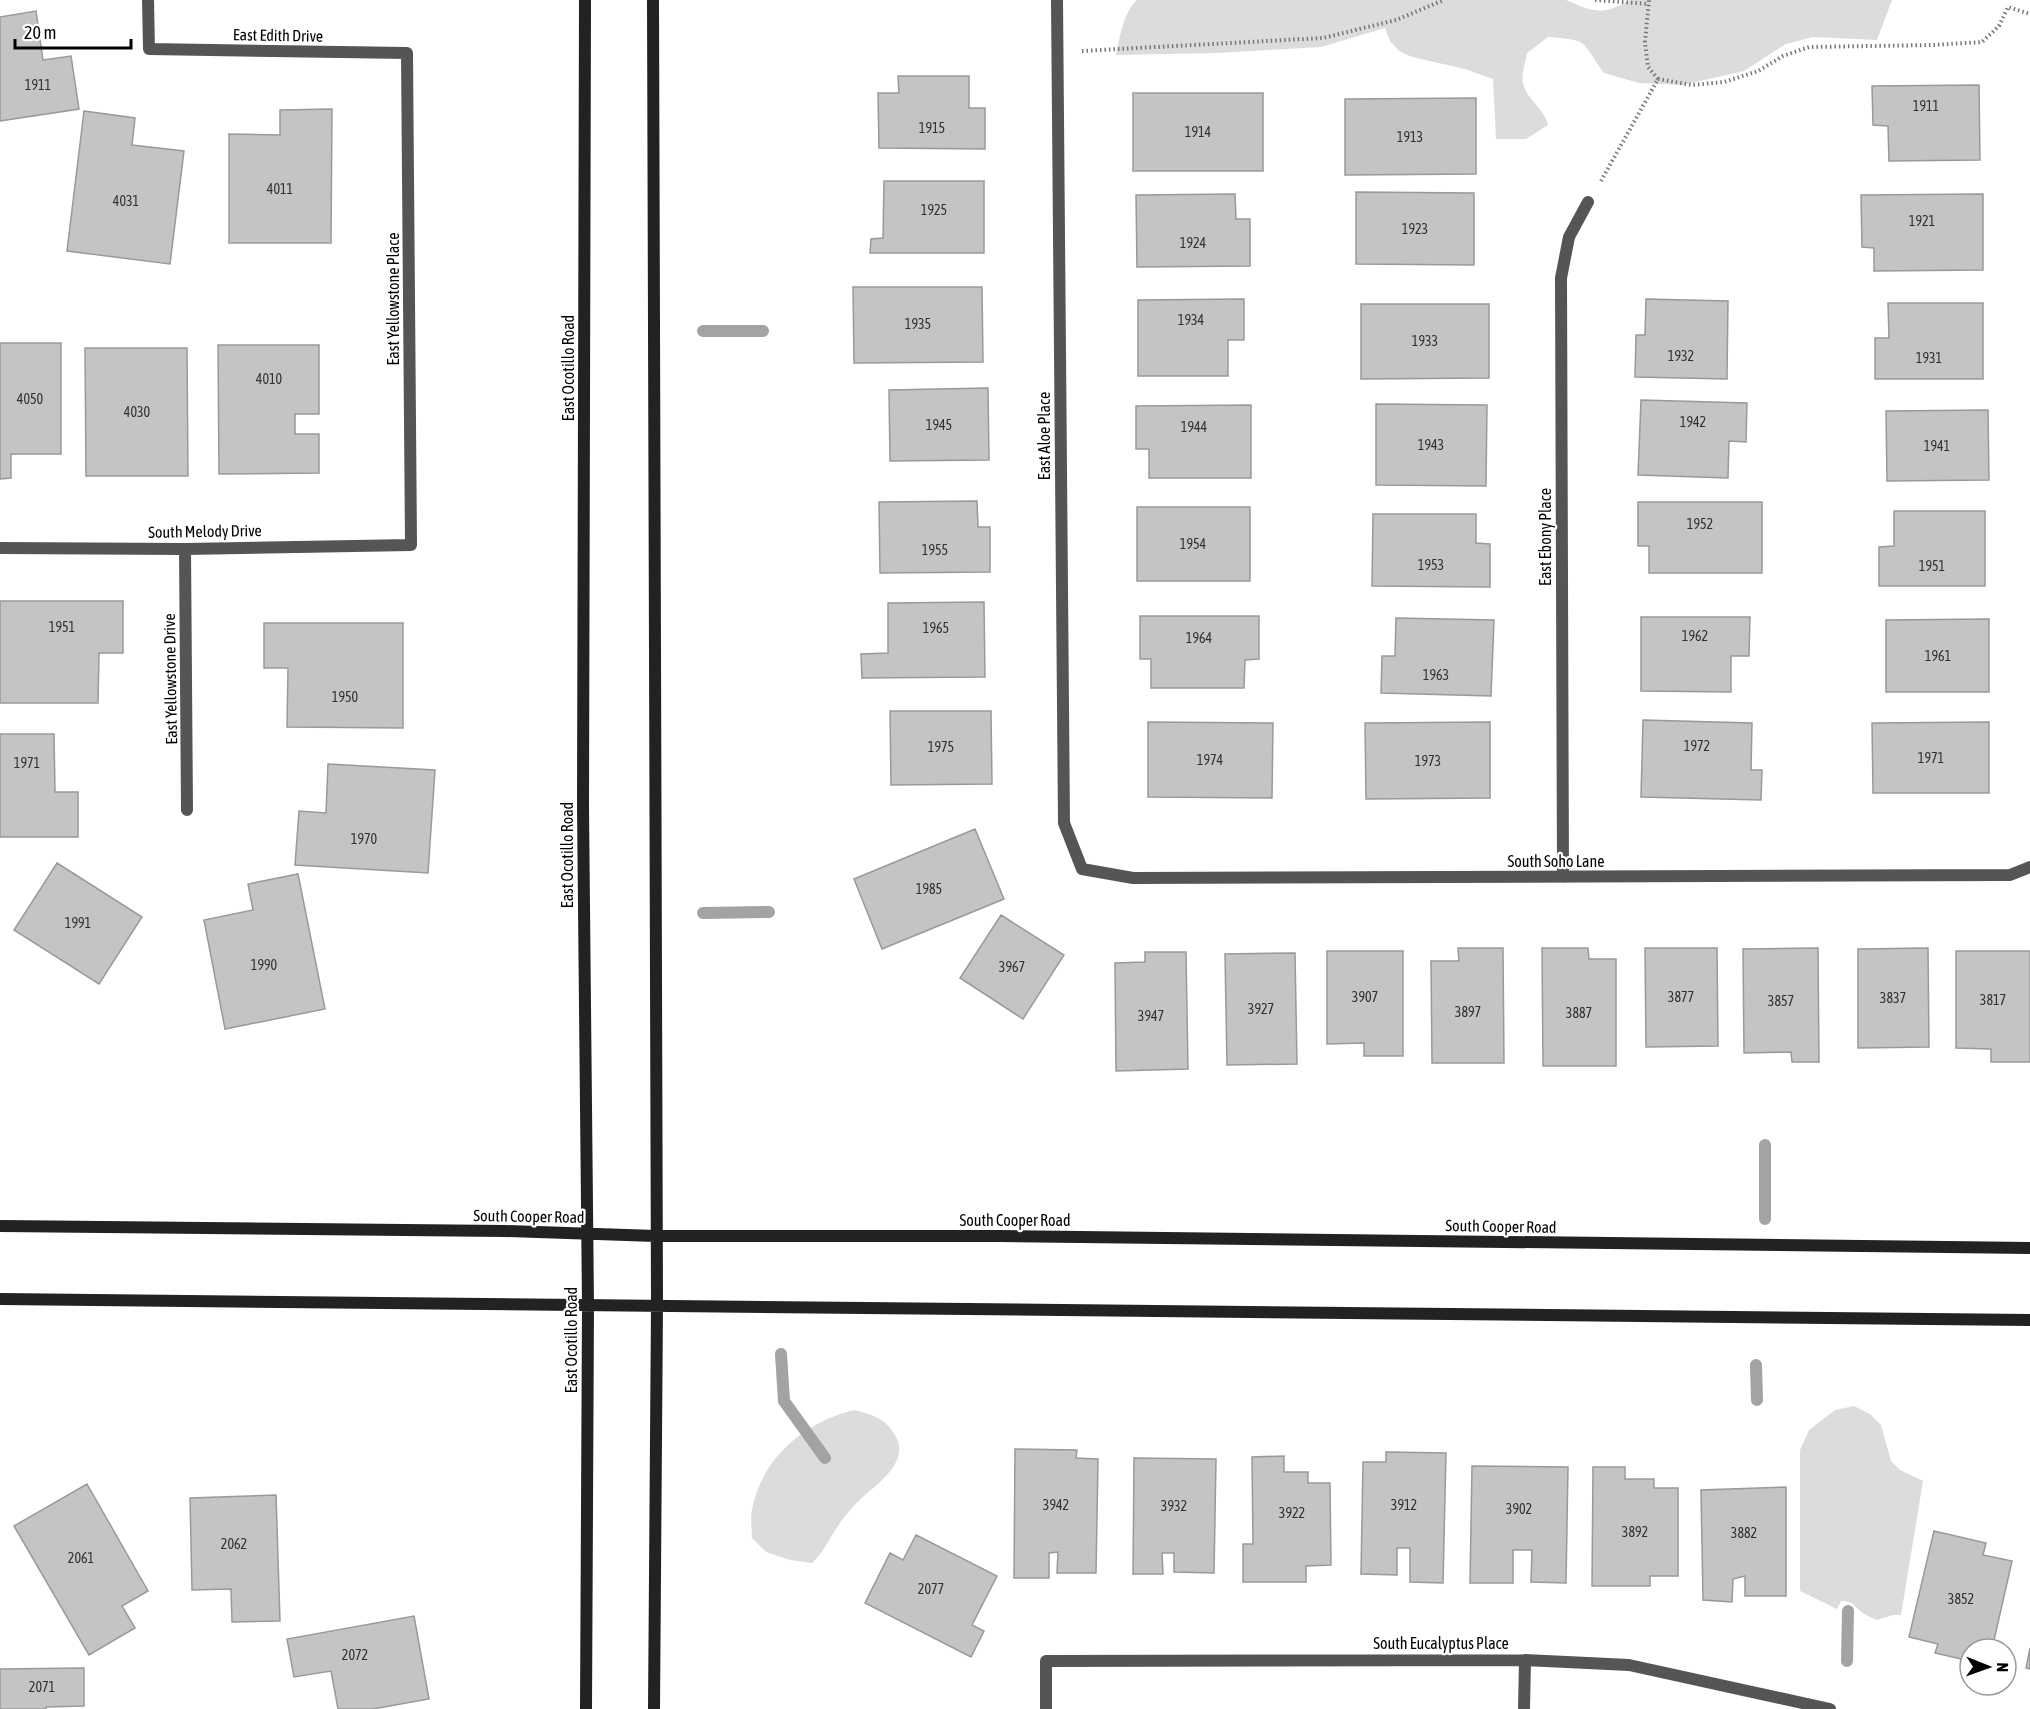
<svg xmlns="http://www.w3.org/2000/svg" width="2030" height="1709" font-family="'Asap Condensed',sans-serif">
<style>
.green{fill:#dcdcdc}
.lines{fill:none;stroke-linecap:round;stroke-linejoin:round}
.stream{stroke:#a3a3a3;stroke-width:12}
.building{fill:#c4c4c4;stroke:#999;stroke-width:1.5}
.path{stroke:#777;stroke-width:4;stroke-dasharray:1.5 3;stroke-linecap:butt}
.street{stroke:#555;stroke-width:12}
.secondary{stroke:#222;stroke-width:12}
.labels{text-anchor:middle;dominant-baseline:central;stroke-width:4.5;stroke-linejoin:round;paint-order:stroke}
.number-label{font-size:14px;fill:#313131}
.street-label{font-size:16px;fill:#000;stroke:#fff}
</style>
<rect width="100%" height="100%" fill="#fff"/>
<path class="green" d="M1137,0H1566C1594,12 1602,16 1630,0H1892L1877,40L1813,37L1786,44L1744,71L1683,85L1639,83L1604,73C1581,41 1590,40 1548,37L1527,53C1526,61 1521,74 1523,83C1526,99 1545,109 1548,125L1526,139H1496L1493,79L1465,69L1412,57L1399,51L1390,41L1385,28L1321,47L1216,53L1116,55C1120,37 1123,13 1137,0Z
M1854,1406L1870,1414L1881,1425L1891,1461L1900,1470L1923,1481L1901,1615H1893L1877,1620C1873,1618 1867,1616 1863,1613C1854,1607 1853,1600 1841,1601L1837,1609L1800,1591V1450L1809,1430L1835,1410Z
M854,1410C872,1414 886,1419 895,1435C913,1466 868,1488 852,1508C847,1514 842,1519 838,1526C829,1539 824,1552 812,1563L790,1560L766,1552L752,1538C752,1529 750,1519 752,1510C761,1458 805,1422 854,1410Z"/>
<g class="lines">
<path class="stream" d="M703,331H763
M703,913L769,912
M1765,1219V1145
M781,1354L784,1401L825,1458
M1756,1365L1757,1400
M1847,1661L1848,1611"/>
</g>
<path class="building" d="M36,11L43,60L71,56L79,109L0,121V17Z
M898,76H969V108H985V149L879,148L878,93H899Z
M1979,85L1980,160L1889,161L1888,126L1873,125L1872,86Z
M1133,93H1263V171H1133Z
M1476,98V174L1345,175V99Z
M332,109L331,243H229V134L280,135V110Z
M84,111L135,118L132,145L184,151L170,264L67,251Z
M884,181H984V253H870L871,239L883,238Z
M1356,192L1474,193V265L1356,264Z
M1235,194L1236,219H1250V266L1137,267L1136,195Z
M1983,194V270L1874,271V248L1862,247L1861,195Z
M853,287H982L983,362L854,363Z
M1244,299V340H1228V376H1138V300Z
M1646,299L1728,301L1727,379L1635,377L1636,335H1645Z
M1888,303H1983V379H1875V338H1889Z
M1361,304H1489V378L1361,379Z
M0,343H61V454H11V478L0,479Z
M218,345H319V414H295V434H319V473L219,474Z
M85,348H187L188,476H86Z
M988,388L989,460L890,461L889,390Z
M1641,400L1747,403L1746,442L1729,441L1728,478L1638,475Z
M1376,404L1487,405L1486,486L1376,485Z
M1251,405V478H1149V449H1136V406Z
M1988,410L1989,480L1887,481L1886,411Z
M977,501L978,527H990V572L880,573L879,502Z
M1638,502H1762V573H1649V546H1638Z
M1137,507H1250V581H1137Z
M1894,511H1985V586H1879V547L1894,546Z
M1373,514H1476V543L1490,544V587L1372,586Z
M0,601H123V653H99L98,703H0Z
M984,602L985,677L862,678L861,654L888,653V603Z
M1140,616H1259V659L1245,660L1244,688H1151V659H1140Z
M1641,617H1750L1749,656H1731V692L1641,691Z
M1396,618L1494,620L1491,696L1381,693L1382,656H1395Z
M1989,619V692H1886V620Z
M264,623H403V728L287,727L288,668H264Z
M890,711H991L992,784L891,785Z
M1643,720L1752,723L1751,770H1762L1761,800L1641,797Z
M1148,722L1273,723L1272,798L1148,797Z
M1490,722V798L1366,799L1365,723Z
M1989,722V793H1873L1872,723Z
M0,734H54L55,792H78V837H0Z
M328,764L435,770L428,873L295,865L299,811L326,813Z
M975,829L1004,899L882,949L854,879Z
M57,863L142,917L99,984L14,930Z
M298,874L325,1009L225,1029L204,920L253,910L248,884Z
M1001,915L1064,955L1023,1019L960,978Z
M1458,948H1503L1504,1063H1432L1431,961H1459Z
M1542,948H1588L1589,959H1616V1066H1543Z
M1645,948H1717L1718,1046L1646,1047Z
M1818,948L1819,1062H1792L1791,1052L1744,1053L1743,949Z
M1928,948L1929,1047L1858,1048V949Z
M1327,951H1403V1056H1364V1043L1327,1044Z
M1956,951H2030V1062H1991V1049L1956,1048Z
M1145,952H1186L1188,1069L1116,1071L1115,963L1145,962Z
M1295,953L1297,1064L1227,1065L1225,954Z
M1015,1449L1077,1450L1076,1458L1098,1459L1096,1573H1057L1058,1552L1049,1553V1578H1014Z
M1386,1452L1446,1453L1443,1583L1410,1582V1548H1397V1575L1361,1574L1363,1462H1386Z
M1284,1456V1472H1308V1483H1330L1331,1565L1306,1566V1582H1243V1544H1253L1252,1457Z
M1134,1458L1216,1459L1214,1573L1174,1572V1553H1162L1163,1574H1133Z
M1472,1466L1568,1467L1566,1583L1531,1582L1532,1550H1513V1583H1470Z
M1593,1467H1625V1479H1654V1488H1678V1576H1650V1586H1592Z
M87,1484L148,1591L122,1606L135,1628L89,1655L14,1526Z
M1786,1487V1596H1745V1576L1733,1579L1732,1602L1703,1600L1701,1490Z
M276,1495L280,1621L232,1622L231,1589L192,1590L190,1498Z
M1934,1531L1986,1543L1983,1555L2012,1561L1992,1649H1970V1661L1935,1653L1938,1644L1909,1637Z
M916,1535L997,1576L972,1625L984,1631L971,1657L865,1603L890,1553L903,1560Z
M414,1616L429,1699L373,1709H338L331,1671L294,1677L287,1639Z
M2030,1648V1669L2026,1668Z
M84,1668V1706L46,1707V1709H0V1669Z"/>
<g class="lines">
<path class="path" d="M1595,0L1649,4
M1082,51L1323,38L1396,20L1444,0
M1658,79L1692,85L1724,82L1758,71L1783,56L1809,47L1933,45L1982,42L1999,26L2008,7L2030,14
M1601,181L1658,79L1648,67L1645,42L1649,0"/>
<path class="street" d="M1057,0L1064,823L1082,869L1133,878L2010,875L2030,867
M0,548L185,549L411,545L407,53L149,49L148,0
M185,549L187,810
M1563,877L1561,278L1569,237L1588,202
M1046,1709V1661L1525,1660L1629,1665L1830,1709
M1524,1709L1525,1660"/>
<path class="secondary" d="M585,0L583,807L588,1306L586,1709
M653,0L657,1305L654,1709
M0,1226L505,1231L656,1236H1000L2030,1248
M0,1299L2030,1320"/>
</g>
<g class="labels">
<g class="number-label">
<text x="38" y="85">1911</text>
<text x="1926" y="106">1911</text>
<text x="932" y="128">1915</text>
<text x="1198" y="132">1914</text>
<text x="1410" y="137">1913</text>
<text x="280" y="189">4011</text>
<text x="126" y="201">4031</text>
<text x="934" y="210">1925</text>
<text x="1922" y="221">1921</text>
<text x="1415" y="229">1923</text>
<text x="1193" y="243">1924</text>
<text x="1191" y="320">1934</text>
<text x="918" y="324">1935</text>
<text x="1425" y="341">1933</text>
<text x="1681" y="356">1932</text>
<text x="1929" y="358">1931</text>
<text x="269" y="379">4010</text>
<text x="30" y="399">4050</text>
<text x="137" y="412">4030</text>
<text x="1693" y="422">1942</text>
<text x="939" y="425">1945</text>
<text x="1194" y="427">1944</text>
<text x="1431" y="445">1943</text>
<text x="1937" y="446">1941</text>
<text x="1700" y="524">1952</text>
<text x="1193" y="544">1954</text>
<text x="935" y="550">1955</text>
<text x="1431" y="565">1953</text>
<text x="1932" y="566">1951</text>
<text x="62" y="627">1951</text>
<text x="936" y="628">1965</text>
<text x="1695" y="636">1962</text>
<text x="1199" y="638">1964</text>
<text x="1938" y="656">1961</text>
<text x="1436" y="675">1963</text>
<text x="345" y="697">1950</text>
<text x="1697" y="746">1972</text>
<text x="941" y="747">1975</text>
<text x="1931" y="758">1971</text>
<text x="1210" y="760">1974</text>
<text x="1428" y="761">1973</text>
<text x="27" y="763">1971</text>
<text x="364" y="839">1970</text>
<text x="929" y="889">1985</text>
<text x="78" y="923">1991</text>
<text x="264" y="965">1990</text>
<text x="1012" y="967">3967</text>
<text x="1365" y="997">3907</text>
<text x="1681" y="997">3877</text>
<text x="1893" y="998">3837</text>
<text x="1993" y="1000">3817</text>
<text x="1781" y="1001">3857</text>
<text x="1261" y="1009">3927</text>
<text x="1468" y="1012">3897</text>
<text x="1579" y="1013">3887</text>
<text x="1151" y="1016">3947</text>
<text x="1056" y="1505">3942</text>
<text x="1404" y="1505">3912</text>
<text x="1174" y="1506">3932</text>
<text x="1519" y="1509">3902</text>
<text x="1292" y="1513">3922</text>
<text x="1635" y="1532">3892</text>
<text x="1744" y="1533">3882</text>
<text x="234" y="1544">2062</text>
<text x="81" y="1558">2061</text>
<text x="931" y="1589">2077</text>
<text x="1961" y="1599">3852</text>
<text x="355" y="1655">2072</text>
<text x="42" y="1687">2071</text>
</g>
<g class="street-label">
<text transform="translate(278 35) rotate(1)">East Edith Drive</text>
<text transform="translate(393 299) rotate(-90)">East Yellowstone Place</text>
<text transform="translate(568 368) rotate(-90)">East Ocotillo Road</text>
<text transform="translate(1044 436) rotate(-90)">East Aloe Place</text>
<text transform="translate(205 531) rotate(-1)">South Melody Drive</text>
<text transform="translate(1545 537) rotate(-90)">East Ebony Place</text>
<text transform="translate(170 679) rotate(-91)">East Yellowstone Drive</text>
<text transform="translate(567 855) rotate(-90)">East Ocotillo Road</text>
<text x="1556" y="861">South Soho Lane</text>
<text transform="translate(529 1216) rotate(1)">South Cooper Road</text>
<text x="1015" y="1220">South Cooper Road</text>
<text transform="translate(1501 1226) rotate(1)">South Cooper Road</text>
<text transform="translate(571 1340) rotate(-90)">East Ocotillo Road</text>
<text x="1441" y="1643">South Eucalyptus Place</text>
</g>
</g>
<g transform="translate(1988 1667) rotate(91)"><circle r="28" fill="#ffffff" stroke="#999999" stroke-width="1.5"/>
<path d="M0-4.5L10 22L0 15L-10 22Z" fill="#000000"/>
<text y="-9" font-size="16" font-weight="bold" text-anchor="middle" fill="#000000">N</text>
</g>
<path d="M15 39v9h116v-9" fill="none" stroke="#000000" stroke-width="3"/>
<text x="24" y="39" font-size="18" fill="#000000" stroke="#ffffff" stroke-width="4.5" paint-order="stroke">20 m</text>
</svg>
